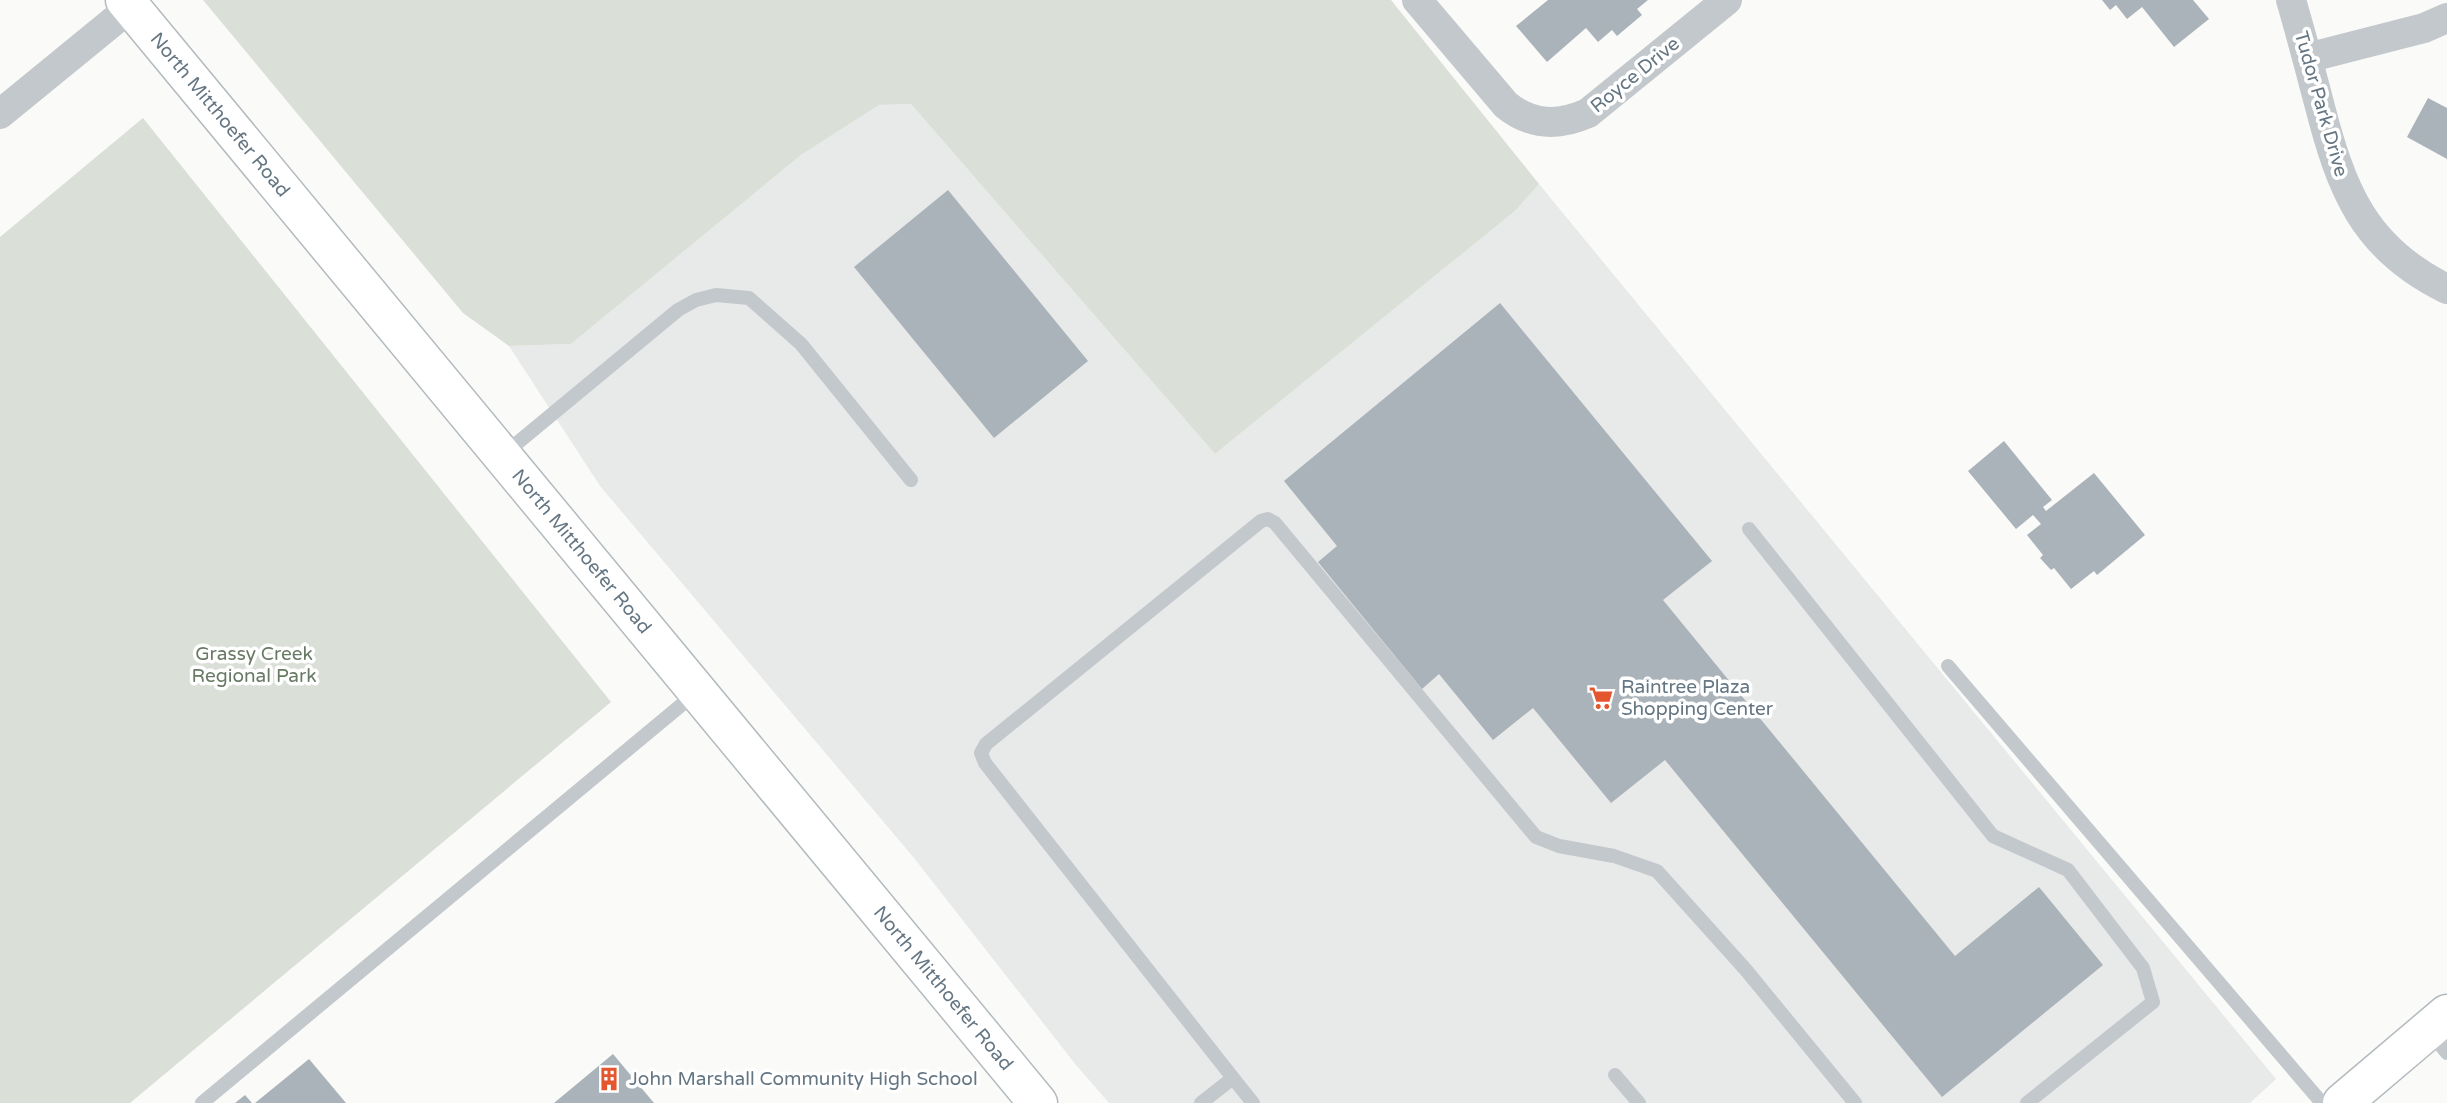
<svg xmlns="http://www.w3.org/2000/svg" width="2447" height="1103" font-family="'Varela Round',sans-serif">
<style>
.built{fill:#e8e9e9}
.green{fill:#dadfd7}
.building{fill:#aab3b9}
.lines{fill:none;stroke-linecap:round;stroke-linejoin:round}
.secondary-casing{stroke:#b3babf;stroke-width:41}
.lane{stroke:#c3c8cc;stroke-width:14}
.street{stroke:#c3c8cc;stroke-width:30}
.secondary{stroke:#fff;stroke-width:38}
.labels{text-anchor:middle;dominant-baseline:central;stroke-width:7;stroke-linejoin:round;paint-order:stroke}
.street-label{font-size:19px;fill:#657683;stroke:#fff}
.park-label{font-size:19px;fill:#687a64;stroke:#fff}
.poi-label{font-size:19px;fill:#657683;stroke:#fff;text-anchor:start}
</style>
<rect width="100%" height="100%" fill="#fafaf8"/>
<path class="built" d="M911,104L1215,454L1515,211L1539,184L2276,1079L2250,1103H1109L1076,1065L914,858L600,486L509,346L571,344L801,155L879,105Z"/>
<path class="green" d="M203,0H1391L1539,184L1515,211L1215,454L911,104L879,105L801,155L571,344L509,346L463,313Z
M143,118L611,702L130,1103H0V237Z"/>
<path class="building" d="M1548,0H1648L1637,9L1642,15L1617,36L1612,30L1598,42L1586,28L1547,62L1516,26Z
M2102,0H2193L2209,19L2174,47L2142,7L2127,19L2116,5L2110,10Z
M2428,98L2447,108V159L2407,137Z
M948,190L1088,361L994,438L854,267Z
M1500,303L1712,561L1663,600L1955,956L2039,887L2103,965L1942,1097L1665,760L1611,803L1533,708L1493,740L1439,674L1422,689L1318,562L1337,546L1284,481Z
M2004,441L2052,500L2043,507L2046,511L2094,473L2145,535L2097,575L2094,571L2071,589L2054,568L2051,570L2040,558L2043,555L2027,535L2041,524L2033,515L2016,529L1968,471Z
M613,1054L654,1103H554Z
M309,1059L346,1103H255Z
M245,1095L252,1103H235Z"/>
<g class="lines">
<g class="secondary-casing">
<g id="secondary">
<path id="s1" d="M125,0L1038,1103"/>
<path d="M2342,1103L2447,1014"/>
</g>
</g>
<path class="lane" d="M504,454L678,310L696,300L716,295L749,298L801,344L911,480
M1749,529L1993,836L2068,870L2143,968L2153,1002L2027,1103
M1948,666L2322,1103
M2430,1032L2447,1053
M1615,1075L1639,1103
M1233,1078L1253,1103
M202,1103L697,692
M1201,1103L1233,1078L985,763L981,753L986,744L1261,521L1268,519L1275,523L1536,837L1559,846L1614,856L1657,871L1746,970L1855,1103"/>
<path class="street" d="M1417,0L1506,105C1532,126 1559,126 1588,113L1727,0
M2291,0C2301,34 2310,69 2319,103C2341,189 2363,248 2447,289
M2307,58L2424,28L2447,18
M0,114L131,7"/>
<use href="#secondary" class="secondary"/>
</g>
<defs>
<g id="supermarket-bare" transform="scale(1.89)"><path d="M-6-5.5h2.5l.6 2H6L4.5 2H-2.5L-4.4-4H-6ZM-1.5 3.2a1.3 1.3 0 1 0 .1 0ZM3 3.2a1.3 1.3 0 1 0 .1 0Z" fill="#e4572e" stroke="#fff" stroke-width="2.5" paint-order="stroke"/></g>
<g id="building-bare" transform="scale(1.89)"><path d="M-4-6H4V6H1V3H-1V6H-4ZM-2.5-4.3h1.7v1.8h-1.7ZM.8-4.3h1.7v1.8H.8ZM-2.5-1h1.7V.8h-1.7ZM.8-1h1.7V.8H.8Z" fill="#e4572e" stroke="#fff" stroke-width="2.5" paint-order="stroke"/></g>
</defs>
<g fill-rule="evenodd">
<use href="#supermarket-bare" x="1601" y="698"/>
<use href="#building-bare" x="609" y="1079"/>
</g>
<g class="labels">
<g class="street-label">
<text transform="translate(1635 75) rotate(-39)">Royce Drive</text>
<text transform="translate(2321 104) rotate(74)">Tudor Park Drive</text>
<text stroke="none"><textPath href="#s1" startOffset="149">North Mitthoefer Road</textPath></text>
<text stroke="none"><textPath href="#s1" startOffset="716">North Mitthoefer Road</textPath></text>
<text stroke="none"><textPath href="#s1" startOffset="1283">North Mitthoefer Road</textPath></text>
</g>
<g class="park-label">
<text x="254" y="654">Grassy Creek<tspan x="254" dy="22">Regional Park</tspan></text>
</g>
<g class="poi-label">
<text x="1621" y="687">Raintree Plaza<tspan x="1621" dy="22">Shopping Center</tspan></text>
<text x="629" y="1079">John Marshall Community High School</text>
</g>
</g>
</svg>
